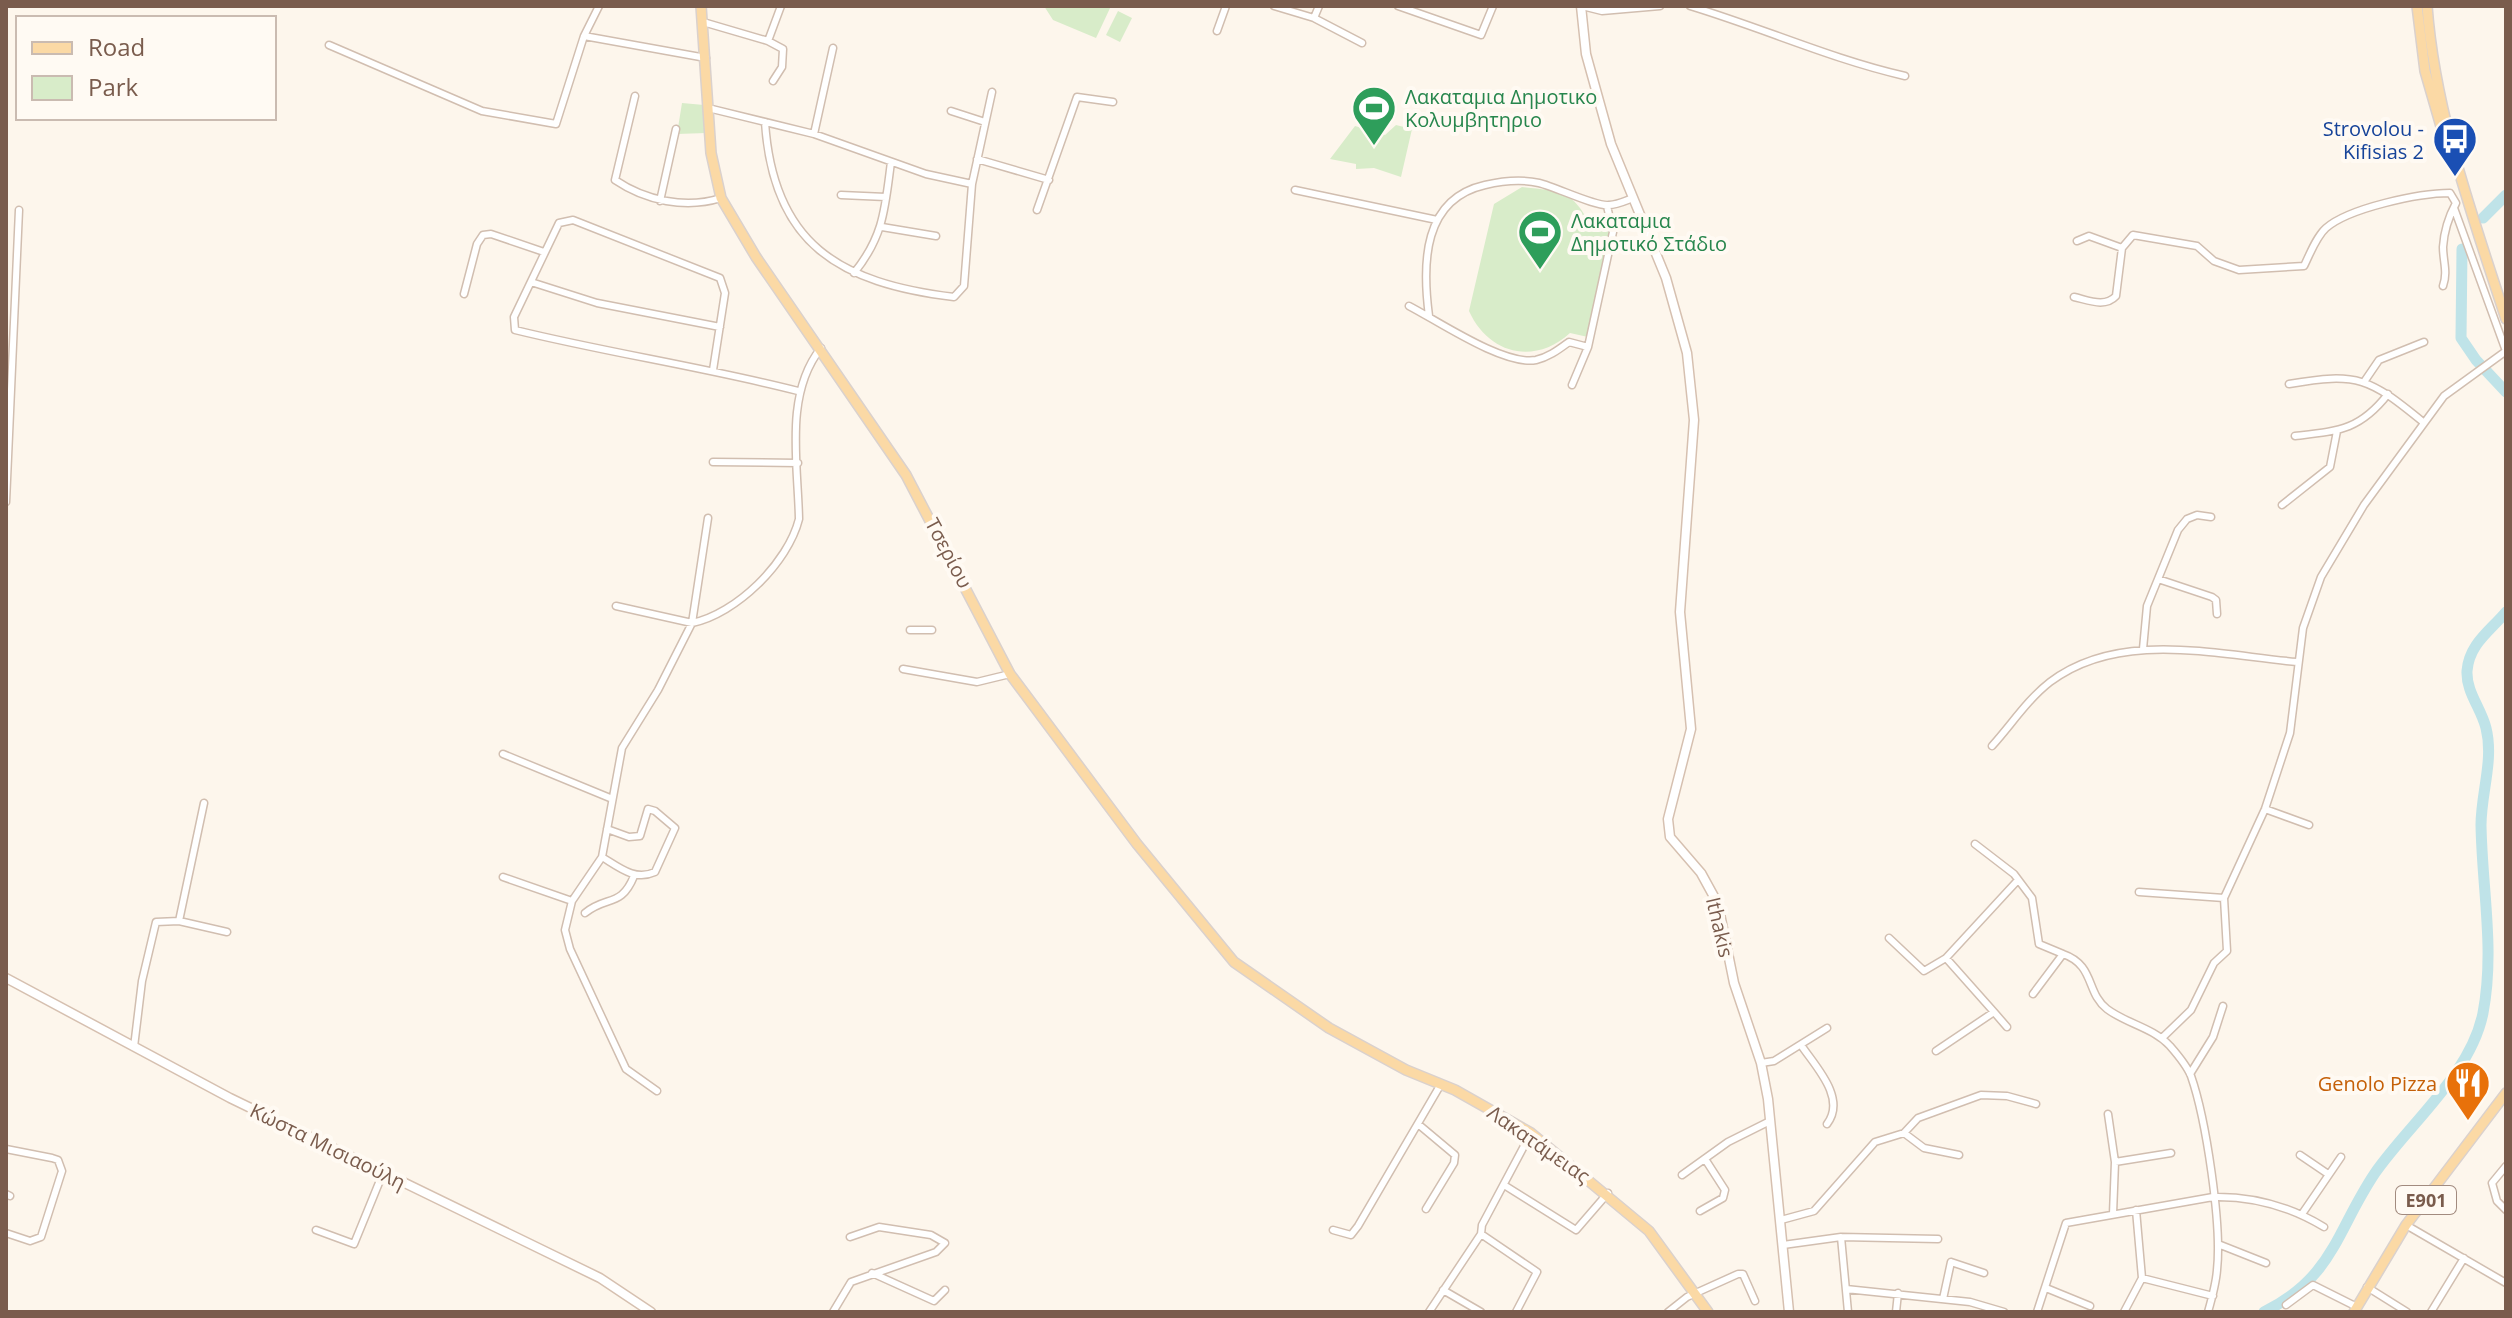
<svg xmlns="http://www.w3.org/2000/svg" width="2512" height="1318" font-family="'Open Sans',sans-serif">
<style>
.green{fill:#d8ecc9}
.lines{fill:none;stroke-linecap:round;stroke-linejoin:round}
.river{stroke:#bfe3e8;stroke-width:11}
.street-casing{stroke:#d1beb0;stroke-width:9}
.secondary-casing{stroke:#d6c0b0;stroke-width:11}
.primary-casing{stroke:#dad1cd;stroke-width:12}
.street{stroke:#fff;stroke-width:6}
.secondary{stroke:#fff;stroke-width:8}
.primary{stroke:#fbd9a5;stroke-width:9}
.labels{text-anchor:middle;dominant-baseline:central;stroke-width:8;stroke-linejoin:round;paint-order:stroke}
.shield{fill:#fffaf3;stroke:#a28b7f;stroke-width:2}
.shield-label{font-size:18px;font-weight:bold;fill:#7a5c4d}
.leisure-label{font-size:20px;fill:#27864d;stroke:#fffaf3;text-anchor:start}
.transit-label{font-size:20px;fill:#164399;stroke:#fffaf3;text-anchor:end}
.street-label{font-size:20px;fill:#7a5c4d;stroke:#fffaf3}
.food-label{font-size:20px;fill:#c56008;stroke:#fffaf3;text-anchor:end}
</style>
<rect width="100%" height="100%" fill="#fdf6ec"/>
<path class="green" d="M1044,6H1111L1096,38L1053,20Z
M1118,11L1132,18L1120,42L1106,35Z
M682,103L704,105L706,133L677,134Z
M1396,125L1412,129L1401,177L1374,168L1356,169V164L1330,159L1355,126L1385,135Z
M1522,187C1560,191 1573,190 1590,225L1610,230L1588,337L1570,333C1535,365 1489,355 1469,311L1494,204Z"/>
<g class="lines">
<path class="river" d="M2483,218L2506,195
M2462,249L2461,338L2476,360L2506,392
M2264,1312C2334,1277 2336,1231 2375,1173C2409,1124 2471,1074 2483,1013C2495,950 2482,888 2481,825C2481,793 2494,760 2486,728C2481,708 2466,692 2467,671C2469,644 2490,631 2506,612"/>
<g class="street-casing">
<path id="street" d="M1274,6L1314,18L1362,43
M1398,6L1481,35L1493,6
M1582,6L1602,11L1660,6
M1690,6C1763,28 1831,59 1905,76
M1314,18L1319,6
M703,22L768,41L783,49L782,67L773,81
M1217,31L1226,6
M584,36L706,58
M768,41L781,6
M329,45L482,111L556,124L584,36L599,6
M635,96L615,180C646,201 686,209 721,198
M708,108L814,134L926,174L972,184
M951,111L985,122
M765,122C773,244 839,283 954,297L964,286L972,184L992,92
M814,134L833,48
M977,159L1049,180
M1295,190L1437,220
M841,195L886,197
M660,201L676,129
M2454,208L2506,351
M1037,210L1077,97L1113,102
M882,227L936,236
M2077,241L2089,236L2122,248
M854,273C884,236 885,208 891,162
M531,282L597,303L720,327
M464,294L477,244L483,235L491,234L544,252
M2074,297C2088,300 2105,308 2116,296L2122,248L2133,235L2197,246L2214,261L2239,270L2304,266C2310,254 2316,237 2326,228C2349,208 2419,193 2450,193L2456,203C2449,216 2444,231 2443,247C2443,261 2448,272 2443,286
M1409,306C1438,321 1504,366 1536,360C1549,357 1558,350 1569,342L1588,347
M1429,316C1422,263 1423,199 1485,185C1502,181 1522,179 1539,183C1556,187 1596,207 1609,205C1617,205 1625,201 1633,198
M713,370L725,293L720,278L573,220L559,223L514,317L515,330C609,353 704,367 798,391
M2364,382L2379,360L2424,342
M2289,384C2358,372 2369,378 2423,422
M1572,385L1588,347L1613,232L1607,206
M2295,436C2339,431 2360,430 2388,394
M713,462L798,463
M6,502L19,210
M2282,505L2330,467L2337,431
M2158,579L2212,597L2216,600L2217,614
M616,606L692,623C736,614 788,563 799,519C798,464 784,394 821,348
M910,630H932
M2143,649L2147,606L2178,530L2187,519L2197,515L2211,517
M903,669L977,682L1010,674
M1992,746C2011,725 2028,699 2050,682C2120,629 2217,655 2297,662
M503,754L610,798
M2265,809L2309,825
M1975,844L2014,874L2032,898L2039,944L2063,954
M602,857C620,868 635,881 655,872L675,828L655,811L648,809L640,836L629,837L607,829
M503,877L572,901
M2139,892L2224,898
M585,913C607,895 621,908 634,876
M179,921L204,803
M1889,938L1924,971L1946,958L2018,880
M1946,958L1994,1012
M2033,994L2063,954C2095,965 2086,993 2107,1009C2127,1024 2152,1027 2170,1046C2177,1054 2187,1066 2191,1076C2206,1119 2222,1225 2217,1270C2216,1284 2212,1298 2208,1312
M2162,1038L2191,1010L2214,963L2227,951L2224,898L2265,809L2290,733L2303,628L2321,577L2364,505L2444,396L2506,351
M1801,1045C1815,1066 1847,1098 1827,1124
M134,1047L142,981L156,922L179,921L227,932
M1936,1051L1994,1012L2007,1027
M1761,1063L1774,1061L1827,1028
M2190,1074L2213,1037L2223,1006
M657,1091L626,1069L570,949L565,930L572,901L602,857L622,748L658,690L692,623L708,518
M2108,1114L2115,1162L2113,1214
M1418,1124L1455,1155L1454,1163L1426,1209
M1904,1133L1924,1148L1959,1155
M6,1149L52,1158L58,1160L62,1171L41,1237L30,1241L6,1233
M2300,1155L2328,1174
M2115,1162L2171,1153
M2506,1166L2492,1183L2497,1201L2506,1210
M1682,1175L1728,1142L1770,1121
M1504,1185L1576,1230L1608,1193
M6,1194L10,1196
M1700,1211L1723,1198L1725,1190L1705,1159
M2302,1214L2341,1157
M1781,1220L1814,1211L1875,1142L1904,1133L1918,1118L1981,1095L2007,1096L2036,1104
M2406,1225L2506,1283
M316,1230L354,1244L383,1173
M1333,1230L1351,1235L1358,1226L1441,1084
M1481,1234L1537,1272L1516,1312
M1841,1237L1848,1312
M2218,1244L2266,1263
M1783,1245L1841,1237L1938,1239
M872,1273L934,1301L945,1290
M2142,1278L2213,1296
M2367,1287L2407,1312
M2046,1288L2090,1306
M1846,1289L1970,1302L2004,1312
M1443,1290L1481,1312
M1943,1299L1951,1262L1984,1273
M2286,1305L2313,1285L2357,1307
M833,1312L851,1282L936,1252L945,1243L931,1235L879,1227L850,1237
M1429,1312L1481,1234L1482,1225L1531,1133
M1668,1312L1687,1297L1738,1274H1743L1755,1301
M1896,1312L1898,1293
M2037,1312L2066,1223L2213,1197C2253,1196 2289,1206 2324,1227
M2124,1312L2142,1278L2136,1210
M2431,1312L2464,1258"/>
</g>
<g class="secondary-casing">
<path id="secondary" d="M1581,6L1586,54L1611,144L1666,278L1687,353L1694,420L1680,612L1691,729L1668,819L1670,837L1701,873L1718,904L1734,983L1761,1063L1768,1099L1789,1312
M6,978L230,1098L600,1278L651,1312"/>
</g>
<g class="primary-casing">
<path id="primary" d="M701,6L711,153L721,198L756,257L906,475L1010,674L1137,844L1234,962L1329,1028L1406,1070L1455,1090L1531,1133L1649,1231L1708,1312
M2417,6L2425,71L2449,154
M2427,6C2435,114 2473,217 2506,319
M2354,1312L2406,1225L2506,1093"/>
</g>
<use href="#street" class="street"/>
<use href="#secondary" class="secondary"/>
<use href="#primary" class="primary"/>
</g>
<defs>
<g id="stadium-pin" transform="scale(2.3)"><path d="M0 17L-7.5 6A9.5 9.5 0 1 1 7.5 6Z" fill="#2e9e5b" stroke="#fffaf3"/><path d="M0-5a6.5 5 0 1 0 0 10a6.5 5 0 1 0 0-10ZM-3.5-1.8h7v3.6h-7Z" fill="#fff"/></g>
<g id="bus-pin" transform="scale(2.3)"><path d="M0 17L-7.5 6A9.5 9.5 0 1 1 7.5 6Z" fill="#1a4fb4" stroke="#fffaf3"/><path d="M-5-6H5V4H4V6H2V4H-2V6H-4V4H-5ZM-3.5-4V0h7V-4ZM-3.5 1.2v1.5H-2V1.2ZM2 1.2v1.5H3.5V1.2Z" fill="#fff"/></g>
<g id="restaurant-pin" transform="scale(2.3)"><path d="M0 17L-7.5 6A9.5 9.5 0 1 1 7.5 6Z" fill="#e8710a" stroke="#fffaf3"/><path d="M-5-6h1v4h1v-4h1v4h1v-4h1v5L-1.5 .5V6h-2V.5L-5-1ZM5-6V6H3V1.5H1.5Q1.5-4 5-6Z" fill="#fff"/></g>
</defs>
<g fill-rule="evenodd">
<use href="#stadium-pin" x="1374" y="108"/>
<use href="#bus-pin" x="2455" y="139"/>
<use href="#stadium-pin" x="1540" y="232"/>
<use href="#restaurant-pin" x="2468" y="1083"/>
</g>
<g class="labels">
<rect class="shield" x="2396" y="1186" width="60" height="28" rx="6"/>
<g class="shield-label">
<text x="2426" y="1200">E901</text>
</g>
<g class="leisure-label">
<text x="1405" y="96">Λακαταμια Δημοτικο<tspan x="1405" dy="23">Κολυμβητηριο</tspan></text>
<text x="1571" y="220">Λακαταμια<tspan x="1571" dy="23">Δημοτικό Στάδιο</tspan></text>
</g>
<g class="transit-label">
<text x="2424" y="128">Strovolou -<tspan x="2424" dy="23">Kifisias 2</tspan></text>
</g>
<g class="street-label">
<text transform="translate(949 553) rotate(62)">Τσερίου</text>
<text transform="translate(1720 927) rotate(77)">Ithakis</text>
<text transform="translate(1539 1144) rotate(35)">Λακατάμειας</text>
<text transform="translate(328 1146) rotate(26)">Κώστα Μισιαούλη</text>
</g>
<g class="food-label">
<text x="2437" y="1083">Genolo Pizza</text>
</g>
</g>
<rect width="2512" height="1318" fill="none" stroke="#7a5c4d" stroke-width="16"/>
<rect x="16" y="16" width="260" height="104" fill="#fffaf3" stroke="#cabbb1" stroke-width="2"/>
<rect x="32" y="42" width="40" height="12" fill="#fbd9a5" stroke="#cabbb1" stroke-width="2"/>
<text x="88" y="56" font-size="24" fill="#7a5c4d">Road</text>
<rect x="32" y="76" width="40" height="24" fill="#d8ecc9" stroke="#cabbb1" stroke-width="2"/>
<text x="88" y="96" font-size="24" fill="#7a5c4d">Park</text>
</svg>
